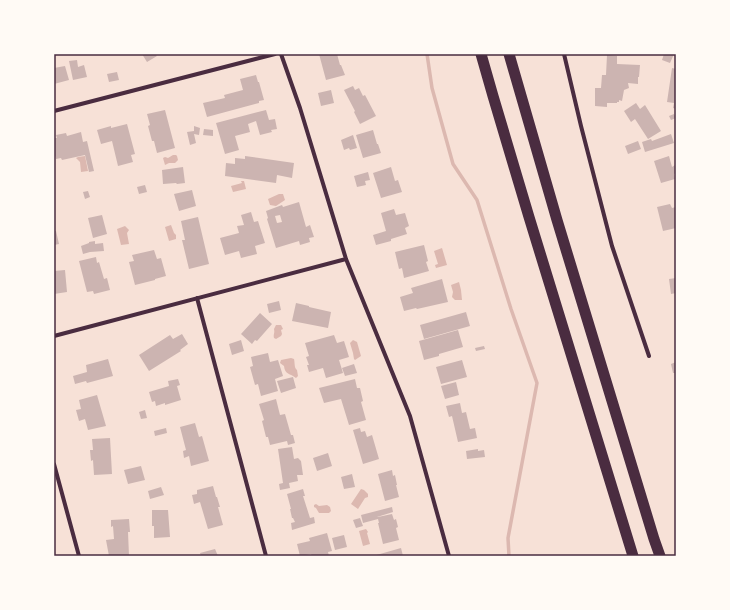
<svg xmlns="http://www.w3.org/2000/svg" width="730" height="610" font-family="'PT Sans',sans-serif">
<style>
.water{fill:#dcb8b0}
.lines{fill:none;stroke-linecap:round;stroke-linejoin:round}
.stream{stroke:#dcb8b0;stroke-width:3.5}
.building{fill:#ccb4b1;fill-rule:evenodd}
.minor{stroke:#4a2c40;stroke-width:4}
.motorway{stroke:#4a2c40;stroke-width:11}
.neatline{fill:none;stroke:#4a2c40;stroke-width:1.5}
</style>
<rect width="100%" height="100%" fill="#f7e1d7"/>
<path class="water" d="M173,155H176L177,156L178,160L175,163H169L165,165L163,158L165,157L168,158Z
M85,156L88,171L81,172L80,162L76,158L78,157Z
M241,181H244L246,189L233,192L231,186L242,183Z
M279,194H283L285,200L276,206L270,205L268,199Z
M171,225L174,233L176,235V239L169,241L165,227Z
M125,226L129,230L127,233L129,244L121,245L117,229Z
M442,248L447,265L436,268L435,265L438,264L434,251Z
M459,282L461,290L462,300H455L452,297L453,292L451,285Z
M276,325H281L283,329L281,330L282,334L281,336L276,339L274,338C273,334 275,334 274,329Z
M353,340L357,342L361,356L355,360L354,359L353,353L350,343Z
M291,358L294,359C295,363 294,368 297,370L298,376L296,378C290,373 285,375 284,366L280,363L281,360Z
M361,489L364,490L368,494V497L365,498L358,509L351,504Z
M316,504L319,506L327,505L330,507L331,511L329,513H319L316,508L314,507V505Z
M366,529L368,532L367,533L370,544L363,546L359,531Z"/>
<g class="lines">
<path class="stream" d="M427,54L432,88L453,164L477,200L511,309L537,383L508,538L509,556"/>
</g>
<path class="building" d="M142,54H155L157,56L147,62Z
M319,54H337L340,65H341L345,75L326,80Z
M664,54H674L670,63L662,60Z
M607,55L617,56V64L640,65L639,77H638V84L628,83L629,88L624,90L622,101L619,100V102H617V103H607V107L595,106V88H601L602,75H606Z
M77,60L78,67L84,65L87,77L73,80L69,61Z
M65,66L69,80L54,84V68Z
M672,68L676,69V109L673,108L674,103L667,102Z
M117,72L119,80L109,82L107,74Z
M256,75L258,82H259L264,100L259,101V103L207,117L203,103L225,98L224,95L243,90L240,79Z
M353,86L355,90L359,88L363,96L365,95L376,116L360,124L354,112L355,111L344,90Z
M331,90L334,103L321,106L318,93Z
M636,103L640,109L645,105L661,131L648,139L635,119L631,122L624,111Z
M165,110L175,148L157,153L154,141H152L148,126L150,125L147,114Z
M266,110L269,120L275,119L277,129L271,130L272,132L260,135L256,121L248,124L250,132L235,136L239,150L225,154L216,123Z
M674,114L676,118L671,120L669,116Z
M127,124L135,154L131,155L133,162L118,166L112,141L101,144L97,130L111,126V128Z
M194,126L200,128L199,135L194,134L196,143L190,145L187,132L194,131Z
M204,129L213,130V136L203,135Z
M373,130L377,144H378L381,153L363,158L356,135Z
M81,132L83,142L87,141L94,171L89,172L85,155L62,160L61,158L56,159L54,152V138H57L56,135L66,133L67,136Z
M671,134L674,143L645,152L642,142L651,139L652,141Z
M353,135L357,148L350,150L349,148L344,150L341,140Z
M638,141L641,149L628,154L625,146Z
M245,156L294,163L292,178L277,175L276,183L225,176L226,163L235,164V158L245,159Z
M669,156L672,167L675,165L676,167V173L674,174L675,179L661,183L654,161Z
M183,167L185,183L177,184L176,183L163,184L162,170Z
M391,167L395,181L398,180L402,192L381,198L373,173Z
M368,172L370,180L365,181L366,185L357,187L354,176Z
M145,185L147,192L139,194L137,187Z
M192,190L196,206L179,211L174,194Z
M88,191L90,197L85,199L83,192Z
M299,202L306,227L310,225L314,237L309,238L310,242L300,245L299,241L276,248L267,219L268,218L266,211L282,205L283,207ZM280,215L282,222L277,223L275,216Z
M670,204L672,208L676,207V217H675L676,228L663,231L657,207Z
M394,209L396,215L405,213L409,226L405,228L407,234L391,239V241L376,245L373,235L386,231L381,213Z
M251,212L254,222L258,221L265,243L255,246L257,254L241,258L239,251L225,255L220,238L239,233L237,226L244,225L241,215Z
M102,215L107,234L93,238L88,218Z
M198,217L209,264L189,269L182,240H185L181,221Z
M54,231H56L59,244L54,245Z
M95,241V244L103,243L104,251L90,252L83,254L81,246L89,243V242Z
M424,245L428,261L426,262L429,271L404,278L402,268L399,269L395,252Z
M154,250L157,259L161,258L166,276L155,279V280L135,285L129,262L134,261L132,255Z
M96,257L97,263L99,262L104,279L107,278L110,290L94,294L93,291L87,292L79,261Z
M65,270L67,292L54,294V271Z
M676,278V293L671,294L669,279Z
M442,279L448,302L417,309L416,308L404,311L400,297L413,293L411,288Z
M279,301L281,310L269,313L267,304Z
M296,303L309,306V307L331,312L328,328L292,321Z
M466,312L470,326L424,339L420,325Z
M260,313L272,324L257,341L255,340L252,344L241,334Z
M458,330L463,347L439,354V356L424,360L419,341Z
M182,334L188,344L180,350L181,351L149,371L139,355L170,335L173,339Z
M334,335L337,343L344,341L349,357L339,360L343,373L326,378L323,368L309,372L307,365H309L306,357L309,356L305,343Z
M241,340L244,351L232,355L229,344Z
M484,346L485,349L476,351L475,348Z
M268,353L270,362L278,360L283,376L275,379L278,391L261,396L258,384L255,385L250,367L253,366L251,357Z
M108,359L113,376L87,383L86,381L75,384L73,376L87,372L86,365Z
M462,360L467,377L441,384L436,367Z
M676,362V373H673L671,364Z
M354,364L357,373L345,376L342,368Z
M293,377L296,388L281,393L277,381Z
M178,379L180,385L177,386L181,400L165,405V403L156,406L155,401L152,402L149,392L169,386L168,381Z
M355,379L357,388H360L363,401L361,402L366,420L349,425L341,399L324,403L319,388Z
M456,382L459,395L445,399L441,386Z
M97,395L106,426L88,430L85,419L79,421L76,410L81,409L79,400Z
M276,399L280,415L285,414L291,435H293L295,443L288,445L287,441L270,445L268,437H266L262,421L264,420L259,404Z
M460,403L462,413L466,412L470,429L475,428L477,438L458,442L452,416L449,417L446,406Z
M145,410L147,418L141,419L139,412Z
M195,423L199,437L202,436L209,461L191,466L189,456L184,458L183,451L186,450L180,427Z
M166,428L167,433L155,436L154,431Z
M360,428L361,432L365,431L367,437L372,435L379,459L363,464L353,430Z
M110,438L112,474L94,475L93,460L91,461L90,450H93L92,439Z
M292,447L294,459L298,458L301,461L303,475H297L298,481L289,483L290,488L280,490L279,484L283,483L278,449Z
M478,449V451L484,450L485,457L467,459L466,451Z
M328,453L332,466L317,471L313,458Z
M141,466L145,480L128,484L124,470Z
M392,470L393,476L395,475L397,485H396L399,497L385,501L378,474Z
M352,474L355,487L344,489L341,477Z
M213,486L216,497H217L220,507H218L223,525L208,529L200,502L194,504L192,495L197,494V490Z
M161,487L164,495L150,499L148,491Z
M303,489L305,496H303L310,518L314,517L315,523L292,530L291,523L295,522L293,518H292L290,509H291L287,494Z
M392,507L393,512L377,517H378L392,514L394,520L396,519L398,527L396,528L399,540L383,544L378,523H379L378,519L363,523L361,515Z
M152,510H168L170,537L154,538V526H152Z
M360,518L363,526L356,528L353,520Z
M129,519L130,532H128L129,556H109L106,540L114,539L113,526L111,527V520Z
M327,533L332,551L328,552L329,556H312L311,554L300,556L297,544L310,541L309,538Z
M344,535L347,547L335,550L332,538Z
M401,548L403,556H373Z
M215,549L218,556H201L200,553Z"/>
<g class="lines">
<path class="minor" d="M281,54L300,108L346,259L410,416L449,556
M564,54L581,126L612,246L649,356
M54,111L275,54
M197,298L266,556
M54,336L346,259
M54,464L79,556"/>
<path class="motorway" d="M481,54L493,96L529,217L633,556
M509,54L557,220L654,539L660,556"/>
</g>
<rect width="730" height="610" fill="none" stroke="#fffaf5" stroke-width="110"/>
<rect x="55" y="55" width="620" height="500" class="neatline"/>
</svg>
